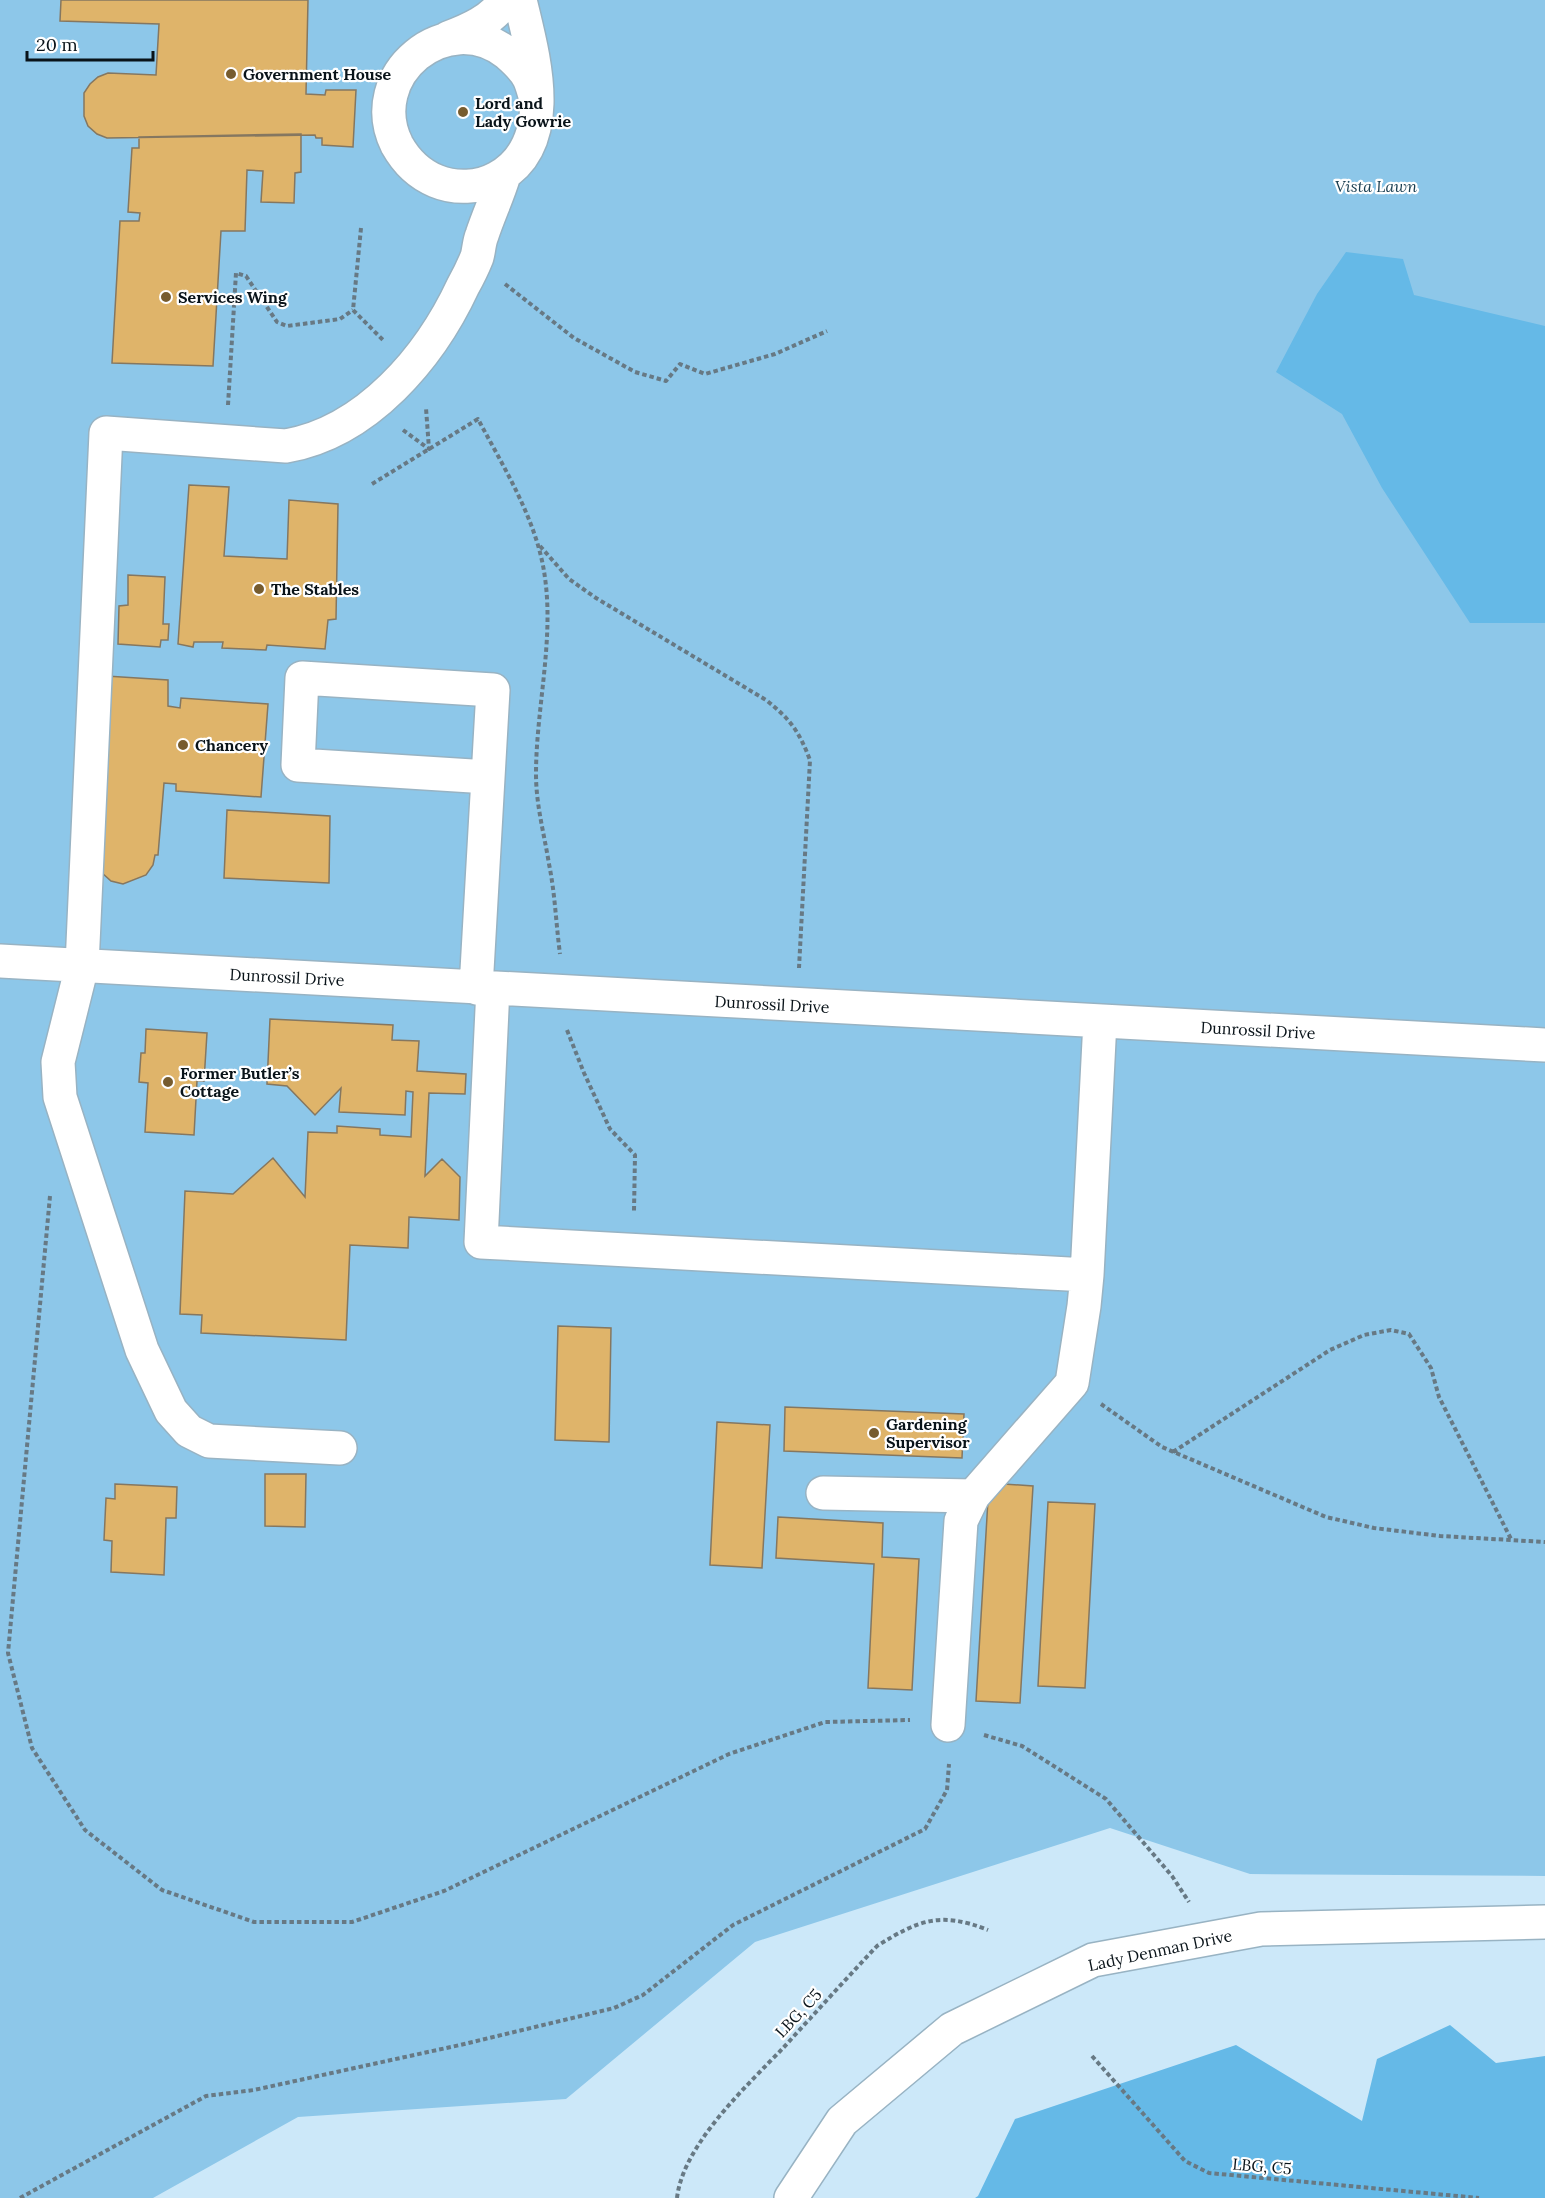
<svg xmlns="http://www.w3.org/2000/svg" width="1545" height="2198" font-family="Lora,serif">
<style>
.green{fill:#8dc7e9}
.forest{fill:#65b9e7}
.building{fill:#dfb46a;stroke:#857760;stroke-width:1.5}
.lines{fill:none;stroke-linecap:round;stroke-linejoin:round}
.minor-casing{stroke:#98b3c3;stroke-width:36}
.path{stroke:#677984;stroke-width:4;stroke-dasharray:4.5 3;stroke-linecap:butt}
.minor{stroke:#fff;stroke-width:33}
.poi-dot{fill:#775c2e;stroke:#fff;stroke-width:2}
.labels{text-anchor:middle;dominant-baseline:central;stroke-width:4.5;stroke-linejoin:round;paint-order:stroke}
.poi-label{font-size:16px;font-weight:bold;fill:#091319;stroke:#fff;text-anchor:start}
.park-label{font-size:16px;font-style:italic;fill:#183d50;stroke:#fff}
.street-label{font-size:16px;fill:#091319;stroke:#fff}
</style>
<rect width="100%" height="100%" fill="#cce8f9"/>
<path class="green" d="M0,0H1545V1876L1250,1874L1110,1828L755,1942L566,2099L298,2117L153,2198H0Z"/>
<path class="forest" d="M1346,252L1403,259L1414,295L1545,326V623H1470L1382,488L1342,414L1276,372L1317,294Z
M1450,2025L1496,2063L1545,2056V2198H975L978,2196L1015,2119L1236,2045L1362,2121L1377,2059Z"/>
<path class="building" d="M61,0H308L306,94L325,95L326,90H356L353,147L322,145V138H316L315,135L107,138L97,134L88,126L84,116V93L90,84L98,77L108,73L156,75L159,24L60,21Z
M301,134V172L295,173L294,203L261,202L263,171L247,170L245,231H221L213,366L112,363L120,221H139L140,213L128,212L132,148H139V137Z
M189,485L229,487L224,556L287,559L289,500L338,504L336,619L328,620L325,649L267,645L266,650L222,648L223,642H194L193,647L178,644Z
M128,575L165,577L163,624H169L168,640H161L160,647L118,644L119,606L128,605Z
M106,676L168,680V706L180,708L181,698L268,704L261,797L176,791V784L164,783L158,855H155L153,865L146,875L123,884L111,881L101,872Z
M227,810L330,816L329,883L224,878Z
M270,1019L393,1025L392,1040L419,1041L417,1071L466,1074L465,1094L429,1093L425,1176L442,1159L460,1177L459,1220L409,1217L408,1248L350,1245L346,1340L201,1333L202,1315L180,1314L185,1191L233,1194L273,1158L305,1197L308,1132L337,1133V1126L380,1129V1135L411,1137L413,1092L406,1091L405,1115L339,1112L341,1088L315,1115L287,1086L267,1084Z
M146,1029L207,1033L204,1081H197L194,1135L145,1132L148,1083L139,1082L141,1053H145Z
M558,1326L611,1328L609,1442L555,1440Z
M785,1407L964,1414L962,1458L784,1451Z
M717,1422L770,1425L762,1568L710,1565Z
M265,1474H306L305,1527L265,1526Z
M989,1483L1033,1486L1020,1703L976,1701Z
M115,1484L177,1487L176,1518H166L164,1575L111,1572L112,1541L104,1540L106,1498L115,1499Z
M1048,1502L1095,1504L1085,1688L1038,1686Z
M778,1517L883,1523L882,1557L919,1559L912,1690L868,1688L874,1564L776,1558Z"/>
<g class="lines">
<g class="minor-casing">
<path id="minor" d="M520,0C533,55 560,144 497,178C479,188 455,189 436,181C419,174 406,161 397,145C362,75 447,5 508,54C516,61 524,68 529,78C532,84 534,93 536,99
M448,38C469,30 493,20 505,0
M0,961L1545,1045
M476,988L493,690L302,678L298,765L488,777
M493,988L481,1242L1087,1275L1100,1021
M340,1448L209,1441L189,1431L171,1411L142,1350L60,1097L58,1062L82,966L106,433L286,446C367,432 430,357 463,286C468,277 473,267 477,257C479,250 479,242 482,235C489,214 498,195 504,175
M823,1493L973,1496
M948,1725L961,1521L973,1496L1072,1383L1084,1306L1087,1275
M791,2198L842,2121L952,2029L1093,1960L1261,1929L1545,1922"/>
</g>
<path class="path" d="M361,228L353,310L383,340
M505,284L574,338L635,372L666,381L680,364L705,374L775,354L827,331
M228,405L236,273L246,276L277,322L287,326L340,319L353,310
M403,430L429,449L426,408
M372,484L478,419C504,468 538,522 545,578C554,641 536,710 536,774C536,805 544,833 549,864C555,893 556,924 560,954
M540,546L569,579L596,598L766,700C790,719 799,731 810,760L799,968
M567,1030L584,1073L610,1129L635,1155L634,1211
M50,1196L8,1653L32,1748L85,1830L162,1890L254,1922H352L444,1891L729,1754L825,1722L910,1720
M1101,1404L1162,1447L1326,1517L1374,1528L1440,1536L1545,1542
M1173,1452L1330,1350L1364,1335L1391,1330L1409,1334L1431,1368L1439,1397L1511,1539
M984,1735L1022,1746L1106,1799L1172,1876L1189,1902
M1092,2056L1185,2161L1209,2173L1479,2198
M20,2198L206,2096L254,2090L460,2045L614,2008L643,1995L733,1925L925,1829L947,1790L949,1764
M677,2198C683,2144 748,2085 784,2047C815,2013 846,1979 877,1946C919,1920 940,1911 988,1930"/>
<use href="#minor" class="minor"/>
</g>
<g class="poi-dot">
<circle cx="231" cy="74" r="6"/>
<circle cx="463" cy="112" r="6"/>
<circle cx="166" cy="297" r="6"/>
<circle cx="259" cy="589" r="6"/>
<circle cx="183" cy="745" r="6"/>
<circle cx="168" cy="1082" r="6"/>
<circle cx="874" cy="1433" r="6"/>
</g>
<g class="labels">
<g class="poi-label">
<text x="243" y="74">Government House</text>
<text x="475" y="103">Lord and<tspan x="475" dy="18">Lady Gowrie</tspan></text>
<text x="178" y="297">Services Wing</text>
<text x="271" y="589">The Stables</text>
<text x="195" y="745">Chancery</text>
<text x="180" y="1073">Former Butler’s<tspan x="180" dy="18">Cottage</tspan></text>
<text x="886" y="1424">Gardening<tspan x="886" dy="18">Supervisor</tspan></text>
</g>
<g class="park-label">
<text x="1376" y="186">Vista Lawn</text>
</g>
<g class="street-label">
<text transform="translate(287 977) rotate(3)">Dunrossil Drive</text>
<text transform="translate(772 1004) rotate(3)">Dunrossil Drive</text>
<text transform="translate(1258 1030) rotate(3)">Dunrossil Drive</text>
<text transform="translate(1160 1950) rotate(-12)">Lady Denman Drive</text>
<text transform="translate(798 2013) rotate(-47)">LBG, C5</text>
<text transform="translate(1262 2166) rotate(5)">LBG, C5</text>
</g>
</g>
<path d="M27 51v9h126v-9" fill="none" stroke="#091319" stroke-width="3"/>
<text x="36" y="51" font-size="18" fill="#091319" stroke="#ffffff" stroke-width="4.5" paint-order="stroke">20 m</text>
</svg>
